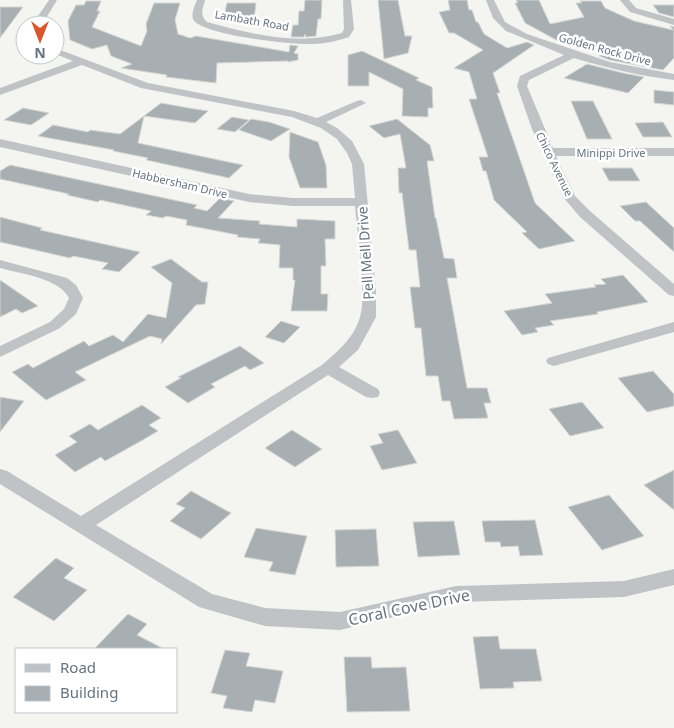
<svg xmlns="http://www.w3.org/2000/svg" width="674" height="728" font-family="'Noto Sans',sans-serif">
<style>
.building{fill:#a7afb3;stroke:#d5d6d3}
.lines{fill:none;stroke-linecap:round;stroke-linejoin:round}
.minor{fill:#bfc3c6;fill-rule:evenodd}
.labels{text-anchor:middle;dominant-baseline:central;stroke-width:5;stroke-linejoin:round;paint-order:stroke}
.far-street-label{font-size:11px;fill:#657480;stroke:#fff}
.street-label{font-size:14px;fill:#657480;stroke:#fff}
.near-street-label{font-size:16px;fill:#657480;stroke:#fff}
</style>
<rect width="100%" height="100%" fill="#f4f4f1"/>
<path class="building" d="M305,0H322L321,19H318L316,36L306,37L305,34L304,37H291L293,25H298L299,11H304Z
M378,0H398L405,36H412L408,53L384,59Z
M448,0H467L469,10H472L476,22H478L484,34L507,48L527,42L534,45L493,73L500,93H497L535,203L575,241L539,249L522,233L527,232L494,200L486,171H483L479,157H488L469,99H477L469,72L454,68L483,50L454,33H449L439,12L450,10Z
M516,0H539L550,24L584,17L576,3H582L580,1H601L605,8L634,21L673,30L670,26L674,27V58L663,70L610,60L599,56L604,53L567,41L562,43L525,23L515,3H518Z
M86,1H101L97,11H100L92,27L141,46L147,31L146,24L154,3H180L175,20L178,34L190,38L196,36L289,52L290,45L298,46L294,53L298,54V60L288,62V61L217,63L216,83L166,77L167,75L121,68L132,64L111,56L107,45L92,49L70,40L68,21L76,5H84Z
M227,3H256L254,19L247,22L224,16Z
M653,5H674V17L659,13Z
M0,7H23L0,38Z
M362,51L419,78L416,80L432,87L433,108H428V117L402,116L403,89L369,72V86H348V55Z
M587,64L623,73L644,77L628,93L564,78Z
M654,90L674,92V105L654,103Z
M571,101H593L612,139H587Z
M161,103L189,108L208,111L195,123L144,116Z
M23,108L49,113L31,125L4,120Z
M144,116L138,143L243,165L229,178L146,160L148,158L113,151L114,150L38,136L53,125L88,132L90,130L120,134Z
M232,117L249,120L235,132L217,129Z
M251,119L269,122L290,129L271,141L239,130Z
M397,119L430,145L434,161H427L435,218H436L444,258L454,259L457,278H447L467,388H487L491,403H484L488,418L454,419L450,401H442L438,376H426L421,328H415L410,287H420L416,250H409L402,193H399L398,168H406L400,134L384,138L369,126Z
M663,122L672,137H643L635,123Z
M290,132L318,142L326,165L327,188H300L289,157Z
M10,165L197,205L194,208L207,211L220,198L234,201L218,218L260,221L259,224L297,227V219L335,221V239H325L326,266H321V294H328L327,311H291L295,280H293V268H279L280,245L258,243L260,239L237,237L238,235L186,225L187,220L166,216L163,218L146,215L151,211L100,200L98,202L67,195L69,194L0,179V171Z
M602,168H632L640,181H609Z
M646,202L674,228V252L640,221H635L620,206Z
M0,217L42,228L40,230L140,252L119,272L102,269L108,263L73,256L70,258L0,242Z
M171,259L202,282H208L205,304L196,305L161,344L162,339L150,336L75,372L86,380L46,400L12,372L28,364L33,368L84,341L89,346L113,335L123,342L148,314L166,318L172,283L151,267Z
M623,275L648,302L597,312L598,314L550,321L554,325L535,328L538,332L522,335L504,311L552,303L545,294L596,287L594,285L606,284L601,279Z
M0,280L38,306L22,313L16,309L0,317Z
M281,321L300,327L284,343L265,337Z
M240,346L264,363L250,370L245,366L211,384L215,387L188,403L165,387L181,378L178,377Z
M653,371L674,394V406L647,412L618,378Z
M0,397L24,401L0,432Z
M582,402L604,428L570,436L549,409Z
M142,405L161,418L149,425L158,431L141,441L105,461L101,457L75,472L55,455L77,442L69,436L90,424L98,430Z
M292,430L322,449L295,467L265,448Z
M398,430L417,463L382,470L370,446L383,443L378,434Z
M674,470V510L644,485Z
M191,491L231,513L201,539L170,521L185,508L176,504Z
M609,495L644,536L602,550L568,507Z
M535,520L543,555L520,556L518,546L501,547L500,542H485L482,521Z
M454,521L460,555L418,557L413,522Z
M256,528L307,536L295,575L269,571L273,562L244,557Z
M376,529L379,566L336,567L335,530Z
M56,558L74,568L64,578L87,590L54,621L13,597Z
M128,614L147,624L137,635L164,649H94Z
M498,636L500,649H536L542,681L513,682L514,688L480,689L473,637Z
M225,650L250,653L246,666L283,671L275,703L255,700L252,712L223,708L227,696L211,693Z
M344,657H371L372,668L406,667L410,711L347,712Z"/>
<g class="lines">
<path class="minor" d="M49,0H57L42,25H32Z
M197,0H205C203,9 199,15 207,22C251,34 297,46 342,33L344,29L343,0H351L354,29L349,37C337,41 325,44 312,44C293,45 200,35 193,19C191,13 195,5 197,0Z
M486,0H494L505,22L527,34L610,62L674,74V80C640,76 607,68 574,58L529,80L527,86L553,148H674V156H556L575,196L590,211L674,284V296L669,295L580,217L563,197L532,129L517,86L520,76L564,55L506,31L493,18Z
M620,0H629L636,8L674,19V25L630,12Z
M55,48L148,83L294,111L317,118L357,101L361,100L366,103L326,122L337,128L352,141L364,164L376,291V317L358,350L339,367L378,389L380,393L378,397L372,398L366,397L328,375L96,525L212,594L265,608L340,612L456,586L624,581L674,569V585L624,597L456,602L340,630L265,626L199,607L0,484V469L7,471L81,516L322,365C338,351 354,338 360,317C367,295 357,231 355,206H293L249,202L0,147V139L249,194L293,198H355L352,164L347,153L337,139L321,128L292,117L141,88L82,65L0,95V88L73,61L55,54Z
M0,260L67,278L76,285L83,298L76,314L60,328L0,357V346L50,322L64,309L69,298C59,278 21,274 0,268Z
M674,322V332L554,366L548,364L546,361L548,358Z"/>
</g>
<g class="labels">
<g class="far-street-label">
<text transform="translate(252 20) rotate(10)">Lambath Road</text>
<text transform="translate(605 49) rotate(15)">Golden Rock Drive</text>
<text x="611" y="152">Minippi Drive</text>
<text transform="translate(555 164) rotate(64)">Chico Avenue</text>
<text transform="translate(180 183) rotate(13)">Habbersham Drive</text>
</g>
<g class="street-label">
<text transform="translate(365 253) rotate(-94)">Pell Mell Drive</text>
</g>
<g class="near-street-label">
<text transform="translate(409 607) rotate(-12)">Coral Cove Drive</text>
</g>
</g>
<rect x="15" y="648" width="162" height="65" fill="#ffffff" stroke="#c1c7cc"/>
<rect x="25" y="664" width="25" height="8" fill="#bfc3c6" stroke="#c1c7cc"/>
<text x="60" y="673" font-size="15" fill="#657480">Road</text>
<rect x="25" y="686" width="25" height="15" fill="#a7afb3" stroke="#c1c7cc"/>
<text x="60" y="698" font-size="15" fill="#657480">Building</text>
<g transform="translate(40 40) rotate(180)"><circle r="24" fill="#ffffff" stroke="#c1c7cc"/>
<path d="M0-4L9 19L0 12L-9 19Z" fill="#d8572c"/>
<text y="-8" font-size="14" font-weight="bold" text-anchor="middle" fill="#657480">N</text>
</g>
</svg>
